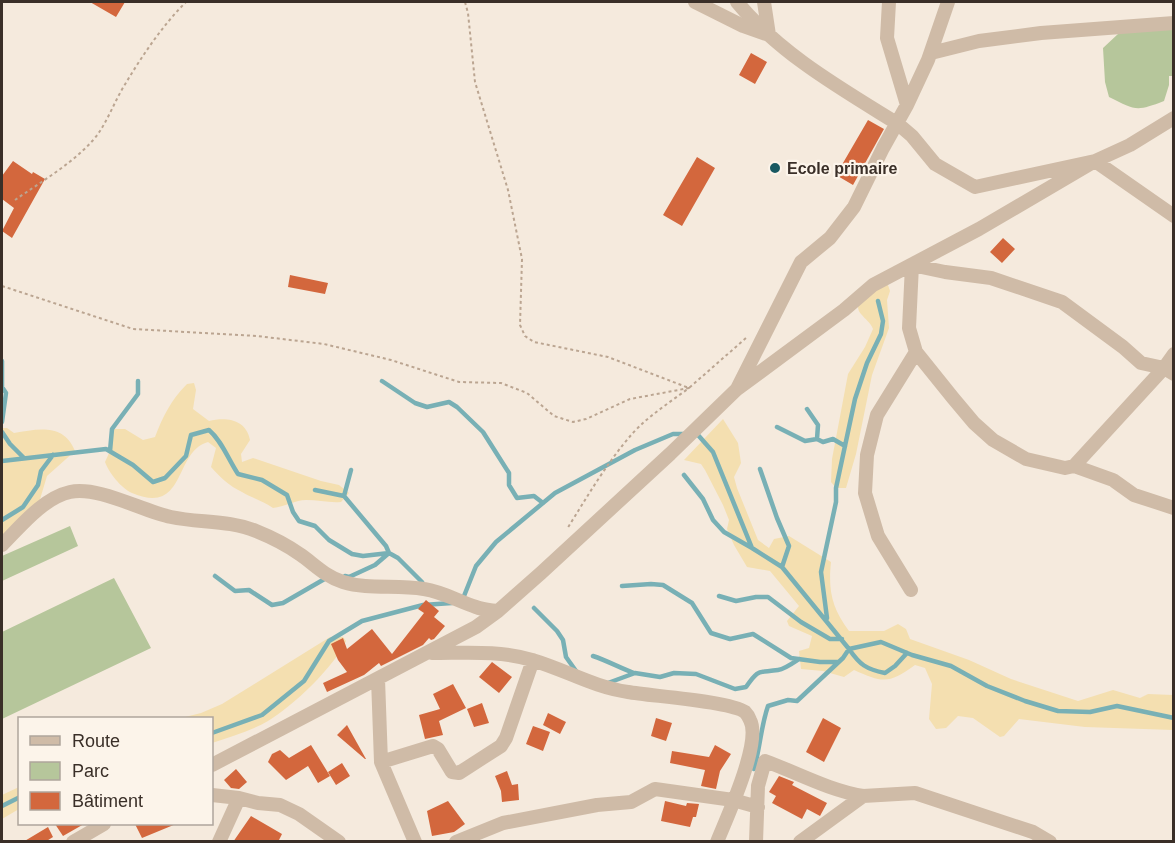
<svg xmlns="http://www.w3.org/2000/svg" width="1175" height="843" font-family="Helvetica,sans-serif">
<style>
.green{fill:#b6c69b}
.sand{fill:#f4dfb0}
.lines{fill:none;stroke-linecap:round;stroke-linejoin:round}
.stream{stroke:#78b0b5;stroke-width:4.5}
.building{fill:#d3673d}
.path{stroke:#bba591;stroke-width:2;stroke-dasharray:3 3;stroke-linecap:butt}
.street{stroke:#cfbba7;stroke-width:14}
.poi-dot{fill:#195961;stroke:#fcf4ea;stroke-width:2}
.labels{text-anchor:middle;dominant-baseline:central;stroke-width:4.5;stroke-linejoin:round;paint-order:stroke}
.poi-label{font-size:16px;font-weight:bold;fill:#3a2f28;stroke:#fcf4ea;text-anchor:start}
</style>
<rect width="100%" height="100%" fill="#f5eadd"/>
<path class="green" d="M1164,23H1173V76H1169V85L1164,101C1136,112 1135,110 1109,97L1105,82L1103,48L1118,34Z
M70,526L78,546L2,581V556Z
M114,578L151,648L2,719V632Z"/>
<path class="sand" d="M877,283L888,285L890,291L887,300L889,328L872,375L856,454L846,488H836L831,482L832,459L848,374L865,347L873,329C870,322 866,320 861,314C851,303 869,290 877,283Z
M194,383L196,390L193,409L209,421C226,417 246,419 250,440L241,454L242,462L253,458L321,481L339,485L349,493L341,502C329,503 318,500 306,500C296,500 284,507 273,508C263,501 252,498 242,492C229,486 220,477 211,467L216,448L208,442C173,452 187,516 132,493C121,488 109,473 105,462L110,451L112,429H125L143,440L155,437C163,416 171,400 187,384Z
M723,419L738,443L741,463L734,477L737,488L758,540L769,548L774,539L789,536L831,562C828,591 832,608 849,631H884L898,624L906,629L910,639L969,660L1011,679L1078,701L1113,690L1140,698L1148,694L1173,695V730L1085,727L1019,719L1004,736L1000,737L973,718L958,716L946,728L936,729L929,719L932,684L925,668L915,665C889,684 883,683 854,670L844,677L823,671L801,669L799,651L809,648L812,636L789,626L787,621L799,606L770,571L747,567L734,545L727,529L729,520L723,505L705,470L701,464L684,460Z
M2,428H7L14,433C38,429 64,423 75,451L47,476L38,506L2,539Z
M330,637H343L346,641C335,666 292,707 268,721C251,731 230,737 212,743V718H181L201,713L222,704Z
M19,787V809L2,819V795Z"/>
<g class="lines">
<path class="stream" d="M2,361V387L6,393L2,422
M382,381L415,403L427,407L449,402L457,407L483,432L509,473V485L517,498L534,496L543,503
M807,409L818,425L817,439
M777,427L805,441L817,439L823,442L833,439L845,446
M2,432L10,444L24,458
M695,435H698L713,452L752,548L782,567L849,649L881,642L912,655L951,666L987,686L1025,701L1058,711L1090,712L1117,706L1174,718
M110,451L112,429L138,394V381
M2,461L106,449L133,465L153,482L165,478L186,456L191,435L209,430C222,441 228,459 238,474L262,480L287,495L293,512L299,521L315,526L329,540L352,554L363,556L389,553L398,558L422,582
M760,469L777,518L789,546L782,567
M684,475L703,499L713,520L724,532L752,548
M315,490L344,496
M2,520L23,507L38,485L41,471L53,455
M215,576L235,591L249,590L272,605L283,603L328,577
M345,576L349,577L375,565L389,553L386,546L344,496L351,470
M622,586L651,584L663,585L692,603L711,633L730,639L753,634L791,658L820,662H838
M719,596L736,601L756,597H768L801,622L830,639H842
M462,601L476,566L496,542L555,493L635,450L673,434H687
M534,608L557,631L563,640L566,657L576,671
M827,618L821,572L836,502V488L855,399L867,363L881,334L883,321L878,301
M593,656C608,661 620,668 634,673
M608,683L635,673L660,677L674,673L696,674L735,689L746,687C759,668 758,673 778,670C785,669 793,663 799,659
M212,733L262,715L304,681L329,641L362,621L423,605L452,603
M754,769C760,748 761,726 768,706L788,700L797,701L843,658L849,649C860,665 866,669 885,673L895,666L907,653
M2,806L20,797"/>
</g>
<path class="building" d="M90,2H125L116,17Z
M751,53L767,62L755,84L739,75Z
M868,120L884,129L853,185L836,175Z
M697,157L715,168L682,226L663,215Z
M13,161L32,174L33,172L45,179L12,238L2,231L14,208L2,199V176Z
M1003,238L1015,249L1002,263L990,252Z
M290,275L328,283L325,294L288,287Z
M426,600L439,611L434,617L445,626L434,639L431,640L429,638L423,645L381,666L379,663L364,675L327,692L323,683L347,672L338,660L331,644L343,638L347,649L372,629L392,654L424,613L418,609Z
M492,662L512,677L499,693L479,677Z
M453,684L466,708L439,721L443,735L425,739L419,715L440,709L433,694Z
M482,703L489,723L474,727L467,709Z
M548,713L566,722L560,734L543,725Z
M656,718L672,723L666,741L651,736Z
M823,718L841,728L824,762L806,752Z
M347,725L366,759H365L337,735Z
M533,726L550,732L543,751L526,744Z
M311,745L330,776L318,783L308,766L286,780L268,762L272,754L280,750L289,758Z
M715,745L731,754L720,771L716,789L701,786L705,770L670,763L672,751L709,757Z
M342,763L350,776L336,785L328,772Z
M236,769L247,782L239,789L231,788L224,780Z
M507,771L512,785L518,784L519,800L502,802L501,791L495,776Z
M779,776L794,782L792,785L827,803L820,816L807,809L802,819L772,803L776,796L769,792Z
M448,801L465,824L454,832L432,836L427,811Z
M665,801L686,806L687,803L699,804L696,817H693L690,827L661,821Z
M251,816L282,834L278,842H233Z
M55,824H84L63,836Z
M135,824H176L142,838Z
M48,827L53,837L45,842H23Z"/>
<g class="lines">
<path class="path" d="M465,2L468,13L475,82L508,190L522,259L520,325L525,336L534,342L608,357L689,388L746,338
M15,200C42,181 82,158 100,131C109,117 115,101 124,86C142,56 162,26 186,2
M2,286L133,329L257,336L324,344L391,360L459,382L501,383L527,393L554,416L573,422L586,419L630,399L689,388C674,399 658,410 644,422C616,447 587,497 567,529"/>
<path class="street" d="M695,2L743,26L769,35L764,2
M737,2C780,54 840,88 898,124L912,136L935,164L975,187L1095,161L1174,216
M889,2L887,38L907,105
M931,53L979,41L1041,33L1174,23
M1174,354L1164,368L1074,466L1065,468L1026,459L993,440L974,423L953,398L916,352L909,328L912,265L945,272L991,278L1062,302L1123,347L1141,363L1164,368L1174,374
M737,389L801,262L830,238L854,207L883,148L907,105L928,60L948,2
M1074,466L1113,480L1134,495L1174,508
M2,545C20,527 43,498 70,492C99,486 142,511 171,517C199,523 229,520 256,531C271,537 287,545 301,555C314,564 326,577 343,582C369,590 397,584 424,589C443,592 458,601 476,607C483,610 491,610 498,611
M911,590L878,536L865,493L867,455L877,415L916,352
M432,653C466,653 499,650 532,660C566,670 593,687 628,692C650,696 730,701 745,712C747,714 749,717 750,720C762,742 727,817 717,842
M378,679L381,762L415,842
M381,762L433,746L438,749L452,772L459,773L501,746L506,738L533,660
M212,765L476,627L498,611L541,573L670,454L736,390L844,310L873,285L979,229L1095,161L1130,145L1174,118
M212,795L239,798L258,803L280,805L299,814L339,842
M73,842L104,824
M219,842L239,798
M456,842L503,823L597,805L631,802L655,789L733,800L758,807
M756,842L758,786L765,761C798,773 828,790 863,796
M800,842L863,796L915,793L1033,832L1050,842"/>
</g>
<circle class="poi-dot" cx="775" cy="168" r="6"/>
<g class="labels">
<g class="poi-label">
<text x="787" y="168">Ecole primaire</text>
</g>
</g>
<rect width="1175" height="843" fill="none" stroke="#3a2f28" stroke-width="6"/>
<rect x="18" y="717" width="195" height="108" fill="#fcf4ea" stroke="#aea59c" stroke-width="1.5"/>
<rect x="30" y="736" width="30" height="9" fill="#cfbba7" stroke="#aea59c" stroke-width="1.5"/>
<text x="72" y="747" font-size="18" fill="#3a2f28">Route</text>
<rect x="30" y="762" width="30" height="18" fill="#b6c69b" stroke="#aea59c" stroke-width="1.5"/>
<text x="72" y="777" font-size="18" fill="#3a2f28">Parc</text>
<rect x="30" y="792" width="30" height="18" fill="#d3673d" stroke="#aea59c" stroke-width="1.5"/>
<text x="72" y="807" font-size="18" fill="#3a2f28">Bâtiment</text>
</svg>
